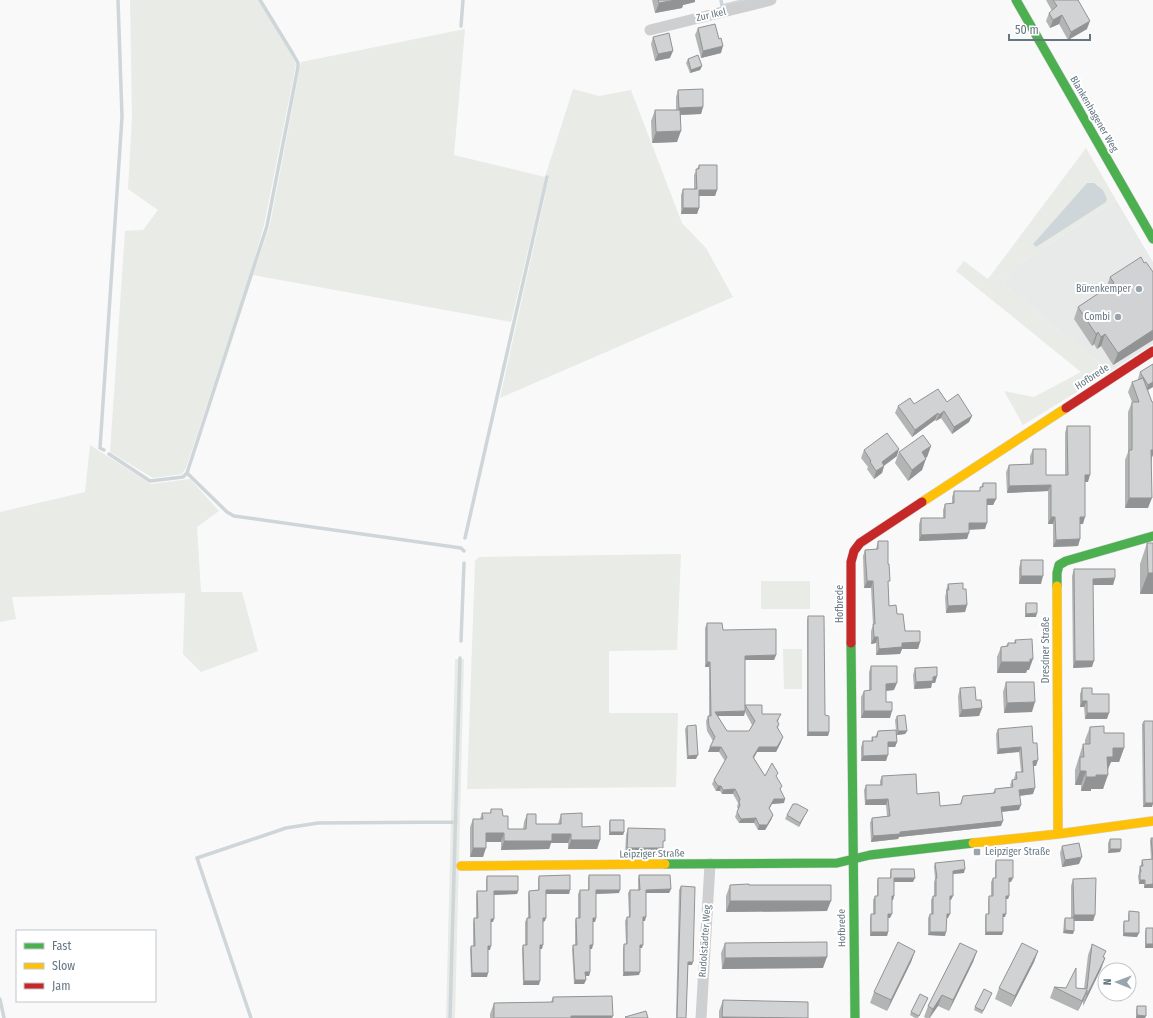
<svg xmlns="http://www.w3.org/2000/svg" width="1153" height="1018" font-family="'Fira Sans Condensed',sans-serif">
<style>
.built{fill:#e8e9e9}
.green{fill:#e8ebe6;fill-rule:evenodd}
.water{fill:#ced6d9}
.lines{fill:none;stroke-linecap:round;stroke-linejoin:round}
.stream{stroke:#ced6d9;stroke-width:3.5}
.fast-casing{stroke:#d5d6d7;stroke-width:10}
.slow-casing{stroke:#d5d6d7;stroke-width:10}
.jam-casing{stroke:#d5d6d7;stroke-width:10}
.street{stroke:#cecfd0;stroke-width:11}
.fast{stroke:#4caf50;stroke-width:9}
.slow{stroke:#ffc107;stroke-width:9}
.jam{stroke:#c62828;stroke-width:9}
.wall{fill:#b3b5b5;fill-rule:evenodd}
.shaded-wall{fill:#929394}
.building{fill:#d0d2d3;stroke:#929394;fill-rule:evenodd}
.poi-dot{fill:#99a4ac;stroke:#fff;stroke-width:1.5}
.labels{text-anchor:middle;dominant-baseline:central;stroke-width:4;stroke-linejoin:round;paint-order:stroke}
.street-label{font-size:10px;fill:#657683;stroke:#fff}
.poi-label{font-size:10px;fill:#657683;stroke:#fff;text-anchor:end}
</style>
<rect width="100%" height="100%" fill="#f9f9f9"/>
<path class="built" d="M1116,200L1153,262V344L1108,373L1098,362L1003,284L1013,268Z"/>
<path class="green" d="M130,0H258L292,55L296,65L264,225L250,274L186,468L182,474L153,478L110,452L125,231L143,230L158,210L128,189L132,118Z
M465,29L454,155L545,177L573,89L599,96L631,90L682,223L706,248L733,297L500,398L549,178H545L511,322L253,275L270,225L301,62Z
M1086,148L1116,200L1013,268L1003,284L1098,362L1108,373L1023,425L1004,391L1034,397L1081,372L956,271L964,261L988,279ZM1087,183H1094L1103,190L1036,247L1033,244Z
M90,445L151,484L190,479L219,511L197,527L201,592H242L258,651L201,672L183,654L185,593L12,597L16,619L0,622V512L85,492Z
M681,554L677,650L609,651V713H678L676,787L467,789L475,561L479,557Z
M761,581H810V609H761Z
M783,649H802V689H784Z
M455,659H464L455,1018H446Z"/>
<path class="water" d="M1087,183H1094L1103,190L1107,199L1106,202L1036,247L1033,244Z"/>
<g class="lines">
<path class="stream" d="M721,0L722,6L746,0
M461,26L463,0
M104,450L100,448L122,117L118,0
M109,454L150,481L183,477L187,473L267,226L298,67V63L293,54L260,0
M187,473L227,512L234,516L461,548L464,551
M465,538L547,177
M461,641L464,563
M0,999L4,1018
M251,1018L197,858L286,828L318,823L456,822
M450,1018L460,658"/>
<g class="fast-casing">
<path id="fast" d="M1016,0L1153,239
M1057,586V573L1059,565L1066,561L1153,536
M851,643L855,1018
M665,864L837,863L870,855L973,843"/>
</g>
<g class="slow-casing">
<path id="slow" d="M922,502L1066,408
M1057,586L1058,834
M973,843L1058,834L1153,821
M461,866L665,864"/>
</g>
<g class="jam-casing">
<path id="jam" d="M1066,408L1153,351
M851,643V562L854,551L860,543L922,502"/>
</g>
<path class="street" d="M650,30L771,0
M701,1018L710,864"/>
<use href="#fast" class="fast"/>
<use href="#slow" class="slow"/>
<use href="#jam" class="jam"/>
</g>
<path class="wall" d="M652,0H697H695V2L683,5L682,8L655,13Z
M1046,0H1078L1087,29L1068,40L1059,24L1050,28L1046,21L1049,13L1052,11Z
M698,28L721,53L701,58L695,35Z
M653,37L670,58L655,61L651,44Z
M688,59L702,66L700,70L690,73L686,63Z
M678,90L703,107L701,114L681,115L677,142L652,143L651,121L655,110H676V97Z
M699,165L717,190L715,196H699V208L697,214H681V195L683,189H694V175Z
M1144,263L1153,272V340L1113,365L1101,346L1097,349L1094,344L1092,346L1074,319L1078,307L1106,289L1110,277Z
M1153,364V387L1148,390L1152,459L1148,508H1125V460L1128,452V412L1132,402L1128,392L1132,382L1138,380V379L1140,372Z
M947,402L972,416L969,422L952,434L941,418L936,421L935,420L912,437L895,413L898,406L914,404Z
M1067,426L1088,482H1085L1083,524H1080V539L1078,546L1053,547V524H1048V491L1007,493L1006,472L1009,465L1030,464V456L1033,449L1046,475H1065V433Z
M931,446L927,457L925,458L922,470L908,481L895,463L899,452Z
M864,450L897,456L884,466L882,473L874,479L867,469L868,467L861,458Z
M983,483L996,499L993,505H987L985,529H969L967,539L919,541V524L921,518H943V510L945,504H952V497L954,491H979Z
M878,541L888,585L889,606L897,614L905,631L920,642L918,649H902L900,654L876,655V643L871,644V631L873,625L871,588H864L863,556L865,550L876,549Z
M1147,543H1153V594H1140V564Z
M1021,560L1041,584H1019V568Z
M1074,569L1115,578L1113,585H1093L1092,667L1073,668L1072,576Z
M948,584L963,589L967,605L965,612L946,613L945,597L946,593V590Z
M1026,603L1036,617H1025V607Z
M808,616L825,715L829,732L828,736H807V620Z
M707,623L723,630L776,655L774,660H745V705L762,714L779,719L778,722L779,724L778,728L781,742L776,752H757L754,758L765,776L776,777L782,786L780,789L784,803L772,804L769,809L773,815L771,820L765,830H758L754,823H739L735,817L738,809L737,807L738,803L733,794H722L720,791H716L712,784L714,780L725,761L719,752H708L713,741L707,731L706,721L708,716H709V667H705V628ZM745,712L752,725L749,731H727L718,716H744Z
M1015,640L1029,670H1027L1026,673H997V657L1001,647L1006,646L1008,643H1014Z
M871,666L894,690L886,691V702L890,718H861V697L864,691H869V672Z
M915,668L937,676L935,683H932L931,688L914,689L913,675Z
M1006,682L1032,712L1004,713L1003,692Z
M960,688L976,700L982,708L979,716L959,717L958,696Z
M1082,688L1092,694L1107,719H1085L1084,707H1080V694Z
M897,716L907,731L905,734L897,735V742L895,747H888L886,761H861V747L863,741H871L872,737H875L878,731L896,730L895,720Z
M1144,721L1152,807H1143L1142,724Z
M687,726L696,759H687L685,729Z
M1090,727L1104,733L1124,748L1119,762H1111L1108,770L1103,789H1091V791H1081V785H1075V770L1083,744H1085V740Z
M998,729L1033,743L1036,766H1033V794L1020,796L1019,810L1002,812L1001,826L899,837L898,839L871,842L870,823L872,818L887,816L886,805H865L864,790L866,785H880V781L882,776L940,806L960,804L963,796L993,793L995,789L1011,787L1010,785L1012,780H1015L1014,778L1016,772H1021L1019,752L997,754L996,734Z
M491,809L503,816L508,829H523L524,822L527,814L536,824H558L561,814L582,827L600,840L597,849H568V843H551L549,849L501,850V842H486L483,857H470V827L473,819H480L482,813H490Z
M808,810L806,813L799,827L785,819L787,815Z
M610,820L624,832L623,835H609V823Z
M628,828L663,847L660,855H625L626,835Z
M1151,838H1153V888H1144V884H1139L1138,876L1139,873V870L1140,866H1141V864L1142,860L1151,859L1150,841Z
M1110,839L1121,849L1120,852L1108,853V843Z
M1062,846L1079,864L1062,867L1060,853Z
M996,860L1011,882H1009V896L1008,899H1006L1005,917H1003V932L1002,935H985V917L986,914H988V900L989,896H991V882L993,878H995V864Z
M935,863L964,873L953,874L951,900H950L948,918H946L945,936L928,935V918L930,914H931V900L933,896H934V882L935,879L934,867Z
M891,869L913,882H894V896L893,900H892L890,918H888V932L887,936H870V918L871,914H873V900L875,896H877V882L878,878H890V873Z
M589,875L619,893L596,894V918L595,922H593L592,949H590V972L589,976H585L586,980L584,984H574L572,949L573,945H575V921L576,918H578V894L580,890H588V879Z
M639,875L671,889L669,893H646L645,921H643L642,948H640L639,975L623,976V948L624,944H626L625,921L627,917H629L628,893L630,890H638V879Z
M487,876L518,891L517,894L494,895L493,922H491L490,950H488L487,977H471L470,949L471,946H473V922L474,918H476V895L477,891H486V880Z
M539,876L570,890L569,894H546L545,921L543,922L542,949H540L539,985H523L522,949L523,945H525V922L527,918H528V894L529,891L538,890V879Z
M1073,879L1095,915L1093,921H1074L1073,934L1063,933L1064,921L1065,918H1071V886Z
M730,885H749L827,911L726,912V896Z
M681,886L692,965H688L686,1018H676L679,890Z
M1129,911L1137,937L1123,936V925L1124,921H1128V915Z
M1146,928H1153V948H1145V932Z
M725,943L823,968L722,969L721,953Z
M1092,944L1104,957L1105,958L1101,969L1083,1006V1001L1078,1011L1050,998L1054,987L1084,989L1088,955Z
M915,951L911,962L887,1011L870,1003L874,992Z
M977,951L973,962L949,1011L938,1006L930,1018H926L924,1017L928,1006Z
M1038,951L1034,962L1011,1007L995,999L999,988Z
M992,993L982,1014L974,1010L975,1007Z
M553,997L612,1018H490V1014L494,1003L551,1002Z
M723,1000L808,1018H719V1011Z
M926,1002L918,1018H915L910,1015L911,1012Z
M1137,1006L1145,1018H1136V1010Z"/>
<path class="shaded-wall" d="M676,0H697H695V2L683,5L682,8L655,13L659,3Z
M1062,15L1059,24L1050,28L1053,20Z
M1090,21L1087,29L1068,40L1071,32Z
M723,46L721,53L701,58L703,51Z
M673,51L670,58L655,61L658,54Z
M702,66L700,70L690,73L691,70Z
M703,107L701,114L676,115L679,108Z
M681,131L677,142L652,143L656,132Z
M699,190H717L715,196H697Z
M683,208H699L697,214H681Z
M1153,330V340L1113,365L1118,353Z
M1098,332L1094,344L1092,346L1096,334Z
M1105,334L1101,346L1097,349L1101,337Z
M1153,382V387L1146,391L1148,385Z
M944,411L941,418L936,421L939,415Z
M938,413L935,420L912,437L915,430Z
M972,416L969,422L952,434L954,427Z
M931,446L927,457L918,463L922,452Z
M899,449L897,456L879,469L882,462Z
M1151,450H1153V455L1151,460Z
M926,459L922,470L908,481L912,470Z
M884,466L882,473L874,479L876,471Z
M1085,475H1090L1088,482H1083Z
M1051,485L1048,491L1007,493L1009,486Z
M1129,498H1152L1148,508H1125Z
M987,499H996L993,505H985Z
M1051,517H1055L1053,524H1048Z
M1080,517H1085L1083,524H1077Z
M969,523H987L985,529L967,530Z
M969,533L967,539L919,541L921,535Z
M1080,539L1078,546L1053,547L1056,540Z
M1148,573H1153V594H1140Z
M1021,576H1043L1041,584H1019Z
M1115,578L1113,585H1091L1093,579Z
M867,581H873L871,588H864Z
M967,605L965,612L946,613L948,606Z
M1037,613L1036,617H1025L1026,614Z
M874,637H878L876,643L871,644Z
M920,642L918,649H902L900,654L876,655L879,649L902,643Z
M776,655L774,660H743L745,656Z
M1033,659L1029,670H1027L1026,673H997L1001,662Z
M1075,661H1094L1092,667L1073,668Z
M707,662H710L709,667H705Z
M937,676L935,683H932L931,688L914,689L916,682L933,677Z
M897,683L894,690L883,691L886,684Z
M1082,701H1087L1084,707H1080Z
M1035,702L1032,712L1004,713L1007,703Z
M982,708L979,716L959,717L962,710Z
M745,711L744,716H714L715,712Z
M864,711H892L890,718H861Z
M1087,713H1109L1107,719H1085Z
M898,731H907L905,734L897,735Z
M808,732H829L828,736H807Z
M783,737L781,742L776,752H757L752,761L753,757L759,747Z
M888,742H897L895,747H886Z
M710,747H721L719,752H708Z
M1021,747L1019,752L997,754L999,749Z
M1113,748H1124L1119,762H1111L1107,770V757Z
M698,755L696,759H687L688,756Z
M888,755L886,761H861L863,756Z
M1038,760L1036,766H1031L1033,761Z
M1080,771H1086L1081,785H1075Z
M1096,775H1108L1103,789H1091V791H1081L1086,777Z
M718,786H721L720,791H716Z
M1035,788L1033,794L1017,796L1019,790Z
M735,789L733,794H722L723,790Z
M774,799H785L784,803L772,804L767,813L769,808Z
M888,799L886,805H865L866,800Z
M1145,803H1153V804L1152,807H1143Z
M1021,805L1019,810L999,812L1001,807Z
M808,810L806,813L799,827L800,823Z
M773,815L771,820L765,830H758L759,825Z
M756,818L754,823H739L741,819Z
M1003,821L1001,826L899,837L898,839L871,842L873,836L900,832Z
M610,832H624L623,835H609Z
M486,833H504L501,842H483Z
M552,834H571L568,843H551L549,849L501,850L504,841Z
M571,840H600L597,849H568Z
M473,848H486L483,857H470Z
M627,848H663L660,855H625Z
M1110,849H1121L1120,852L1108,853Z
M1082,857L1079,864L1062,867L1065,860Z
M965,869L964,873L951,874L953,871Z
M894,878H915L913,882H893Z
M1009,878H1013L1011,882L1008,881Z
M1140,880H1145L1144,884H1139Z
M1153,884V888H1144L1145,885Z
M671,889L669,893H645L646,890Z
M546,890H570L569,894H544Z
M596,890H620L619,893L595,894Z
M494,891H518L517,894L492,895Z
M892,896H894L893,900H890Z
M950,896H953L951,900H948Z
M1006,896H1009L1008,899H1005Z
M730,901H831L827,911L726,912Z
M888,914H892L890,918H887Z
M947,914H950L948,918L945,917Z
M1003,914H1006L1005,917H1002Z
M1074,915H1095L1093,921H1071Z
M643,917H646L645,921H642Z
M543,918H546L545,921L541,922Z
M593,918H596L595,922H592Z
M491,919H494L493,922H489Z
M1065,930L1074,931L1073,934L1063,933Z
M871,932H888L887,936H870Z
M930,932H946L945,936L928,935Z
M986,932H1003L1002,935H985Z
M1124,933H1139L1137,937L1123,936Z
M1146,944H1153V948H1145Z
M540,945H543L542,949H538Z
M590,945H593L592,949H589Z
M640,945H643L642,948H639Z
M488,946H491L490,950H486Z
M915,951L911,962L887,1011L891,1000Z
M977,951L973,962L949,1011L953,1000Z
M1038,951L1034,962L1011,1007L1015,996Z
M827,957L823,968L722,969L725,958Z
M1105,958L1101,969L1083,1006L1087,995Z
M688,962H693L692,965H687Z
M585,972H590L589,976H584Z
M624,972H640L639,975L623,976Z
M472,973H488L487,977H471Z
M575,980H586L584,984H574Z
M524,981H540L539,985H523Z
M1087,990L1083,1001L1078,1011L1082,1001Z
M942,995L938,1006L929,1018L933,1009Z
M1137,1015L1146,1016L1145,1018H1136Z
M571,1016H613L612,1018H568Z
M722,1017L771,1018H722Z"/>
<path class="building" d="M658,0H676L659,3Z
M1053,0H1078L1090,21L1071,32L1062,15L1053,20L1049,13L1057,6Z
M715,24L719,39L721,38L723,46L703,51L698,28Z
M669,33L673,51L658,54L653,37Z
M698,55L702,66L691,70L688,59Z
M703,89V107L679,108L678,90Z
M655,110H680L681,131L656,132Z
M699,165H717V190H699V208H683V189H697L696,169H699Z
M1141,257L1144,263L1146,262L1153,272V330L1118,353L1105,334L1101,337L1098,332L1096,334L1078,307L1114,283L1110,277Z
M1153,364V382L1148,385L1140,372Z
M1143,378L1152,402H1153V450H1151L1152,498H1129V450H1132V402H1139L1132,382Z
M938,389L947,402L958,394L972,416L954,427L944,411L939,415L938,413L915,430L898,406L910,398L914,404Z
M1067,426H1090V475H1085V517H1080V539L1056,540L1055,517H1051V485L1009,486V465L1033,464V449H1046V475H1068Z
M887,433L899,449L882,462L884,466L876,471L870,462L871,461L864,450Z
M923,435L931,446L922,452L926,459L912,470L899,452Z
M983,483H996V499H987V523H969V533L921,535V518H945V504L954,503V491H980V487H983Z
M878,541H888V564H889L890,581H888L889,606L896,605L897,614H903L905,631H920V642L902,643V647L879,649L878,637H874L873,624H875L873,581H867L865,550L878,549Z
M1147,543H1153V573H1148Z
M1021,560H1043V576H1021Z
M1074,569H1115V578L1093,579L1094,661H1075Z
M963,583V589H966L967,605L948,606L947,590H949L948,584Z
M1026,603H1037V613L1026,614Z
M808,616H824L825,715L829,716V732H808Z
M707,623H722L723,630L776,629V655L745,656V705H762V714H781L777,721L779,724L777,727L783,737L777,747H759L753,757L765,776L772,763L778,773L776,776L782,786L780,789L785,799H774L769,808L773,815L767,825H759L756,818L741,819L737,812L740,805L739,802L740,799L735,789L723,790L721,786H718L714,780L727,757L721,747H710L715,737L709,726L708,716H711L710,662H707ZM745,705L755,721L749,731H727L715,712L745,711Z
M1032,639L1033,659H1030V662H1001V647L1008,646V643H1016L1015,640Z
M871,666H897V683L886,684V702H892V711H864V691L871,690Z
M937,667V676L933,677V681L916,682L915,668Z
M1006,682H1034L1035,702L1007,703Z
M975,687L976,700H981L982,708L962,710L960,688Z
M1082,688H1092V694H1109V713H1087V701H1082Z
M905,715L907,731H898L897,716Z
M1144,721H1153V803H1145Z
M696,725L698,755L688,756L687,726Z
M1032,726L1033,743H1037L1038,760L1033,761L1035,788L1019,790L1021,805L1001,807L1003,821L900,832V834L873,836L872,818L890,816L888,799L866,800V785H882V776L916,774L917,794L939,792L940,806L961,804L963,796L995,793V789L1013,787L1012,780L1017,779L1016,772H1023L1021,747L999,749L998,729Z
M1104,726V733H1124V748H1113V757H1107L1108,775H1096V777H1086V771H1080V757H1084L1083,744H1090V727Z
M896,730L897,742H888V755L863,756V741H873L872,737H877L878,731Z
M793,804H797L808,810L800,823L787,815Z
M491,809H502L503,816H508V829H526L527,814H536V824H561V814L582,813V827L600,826V840H571V834H552V841H504V833H486V848H473V819H483L482,813H491Z
M610,820H624V832H610Z
M628,828L665,829V841H663V848H627Z
M1151,838H1153V884L1145,885V880H1140V872H1141L1140,866H1143L1142,860L1153,859Z
M1110,839H1121V849H1110Z
M1079,843L1082,857L1065,860L1062,846Z
M964,860L965,869L953,871V896H950V914H947L946,932H930V914H933V896H936V878H937L935,863Z
M996,860H1013V878H1009V896H1006V914H1003V932H986V914H989V896H993V878H996Z
M891,869H914L915,878H894V896H892V914H888V932H871V914H875V896H878V878H891Z
M570,875V890H546V918H543V945H540V981H524L523,945H527V918H530L529,891L539,890V876Z
M589,875H620V890H596V918H593V945H590V972H585L586,980H575L573,945H577L576,918H580V890H589Z
M639,875H670L671,889L646,890V917H643V945H640V972H624V944H627V917H630V890H640Z
M487,876H518V891H494V919H491V946H488V973H472L471,946H475L474,918H478L477,891H487Z
M1096,878L1095,915H1074L1073,879Z
M749,884V885H831V901H730V885Z
M681,886L695,887L693,962H688L686,1018H677Z
M1129,911L1139,912V933H1124V921H1129Z
M1065,918H1074V931L1065,930Z
M1146,928H1153V944H1146Z
M827,942V957L725,958V943Z
M898,942L915,951L891,1000L874,992Z
M960,943L977,951L953,1000L942,995L933,1009L928,1006Z
M1022,943L1038,951L1015,996L999,988Z
M1092,944L1106,951L1103,957L1105,958L1087,995V990L1082,1001L1054,987L1066,988L1076,968V988L1087,989Z
M984,989L992,993L983,1011L975,1007Z
M920,994L928,998L919,1016L911,1012Z
M612,996L613,1016H571V1018H494V1003L553,1002V997Z
M723,1000L808,1002V1018L722,1017Z
M1137,1006H1146V1016L1137,1015Z
M646,1011L648,1018H626L625,1017Z"/>
<g class="poi-dot">
<circle cx="1139" cy="289" r="4"/>
<circle cx="1118" cy="317" r="4"/>
<rect x="973" y="848" width="8" height="8" rx="2"/>
</g>
<g class="labels">
<g class="street-label">
<text transform="translate(711 15) rotate(-13)">Zur Ikel</text>
<text transform="translate(1094 114) rotate(60)">Blankenhagener Weg</text>
<text transform="translate(1092 377) rotate(-33)">Hofbrede</text>
<text transform="translate(840 604) rotate(-90)">Hofbrede</text>
<text transform="translate(1046 650) rotate(-90)">Dresdner Straße</text>
<text transform="translate(652 854) rotate(-1)">Leipziger Straße</text>
<text transform="translate(842 928) rotate(-91)">Hofbrede</text>
<text transform="translate(705 941) rotate(-86)">Rudolstädter Weg</text>
</g>
<g class="poi-label">
<text x="1131" y="289">Bürenkemper</text>
<text x="1110" y="317">Combi</text>
<text x="985" y="852" text-anchor="start">Leipziger Straße</text>
</g>
</g>
<rect x="16" y="930" width="140" height="72" fill="#ffffff" stroke="#c1c8cd"/>
<rect x="24" y="943" width="20" height="6" fill="#4caf50" stroke="#c1c8cd"/>
<text x="52" y="950" font-size="12" fill="#657683">Fast</text>
<rect x="24" y="963" width="20" height="6" fill="#ffc107" stroke="#c1c8cd"/>
<text x="52" y="970" font-size="12" fill="#657683">Slow</text>
<rect x="24" y="983" width="20" height="6" fill="#c62828" stroke="#c1c8cd"/>
<text x="52" y="990" font-size="12" fill="#657683">Jam</text>
<g transform="translate(1117 982) rotate(271)"><circle r="19" fill="#ffffff" stroke="#c1c8cd"/>
<path d="M0-3L7 15L0 10L-7 15Z" fill="#99a4ac"/>
<text y="-6" font-size="11" font-weight="bold" text-anchor="middle" fill="#657683">N</text>
</g>
<path d="M1009 34v6h81v-6" fill="none" stroke="#657683" stroke-width="2"/>
<text x="1015" y="34" font-size="12" fill="#657683" stroke="#ffffff" stroke-width="3" paint-order="stroke">50 m</text>
</svg>
